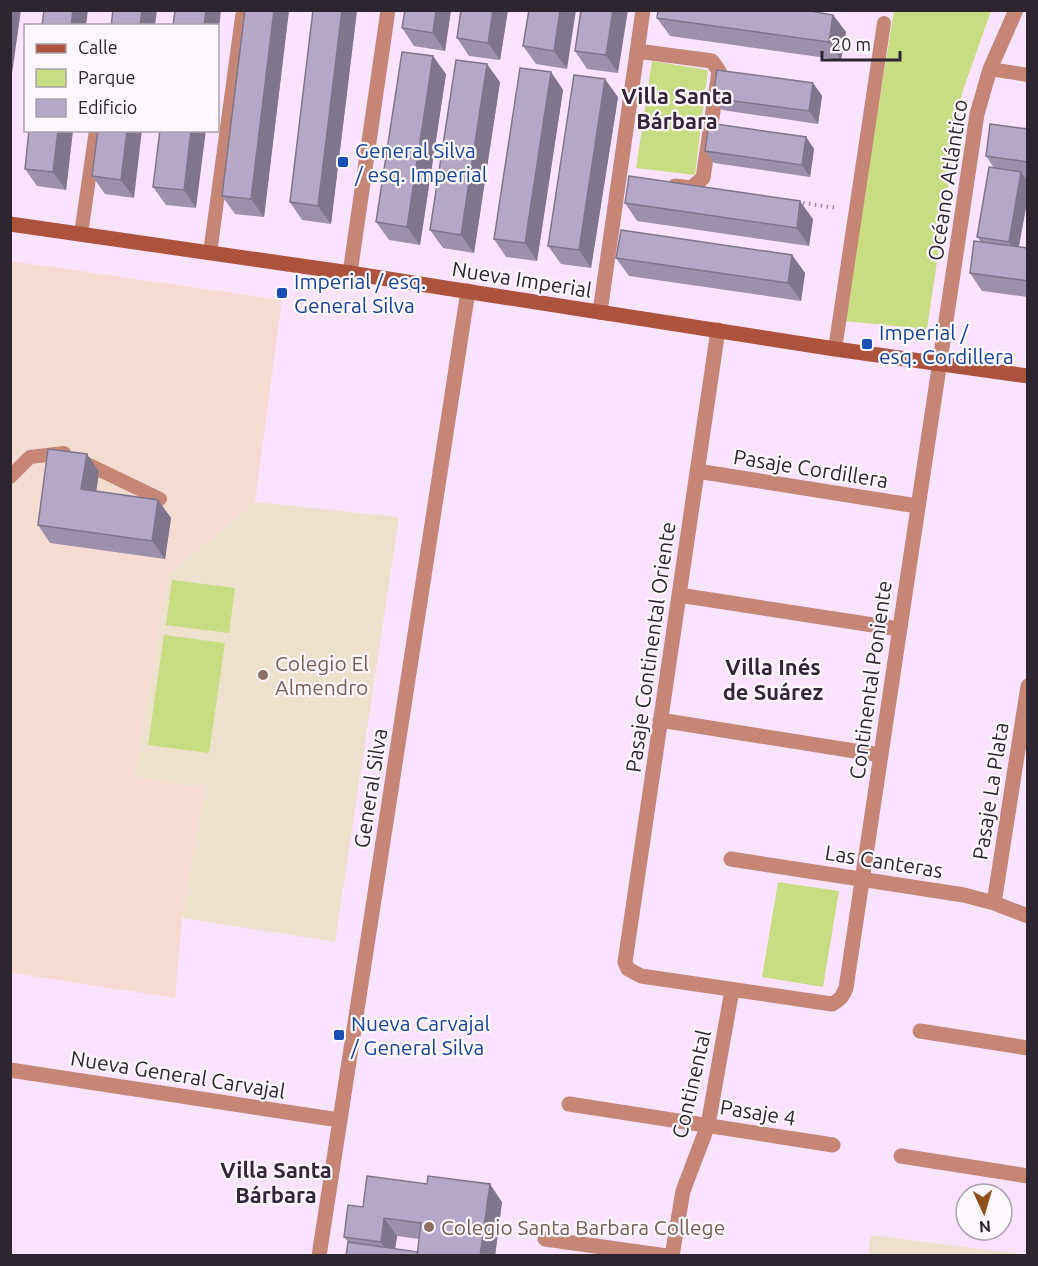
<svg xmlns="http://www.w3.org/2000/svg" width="1038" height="1266" font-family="Ubuntu,sans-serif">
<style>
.industrial{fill:#f5dcd3}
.education{fill:#ece1cc}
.green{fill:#c8dc82}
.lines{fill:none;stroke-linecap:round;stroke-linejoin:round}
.path{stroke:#9f8ea2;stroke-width:4;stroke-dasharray:1.5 4.5;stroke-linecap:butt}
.lane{stroke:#c58676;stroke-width:14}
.street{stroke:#c58676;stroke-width:15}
.secondary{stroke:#ac523d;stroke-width:15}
.wall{fill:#9c90aa;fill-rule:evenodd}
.shaded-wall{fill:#7f768b}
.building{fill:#b5a8c6;stroke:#7f768b;stroke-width:1.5}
.transit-dot{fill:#1a4fb4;stroke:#fcf7fd;stroke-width:2}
.education-dot{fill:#8d6e63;stroke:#fcf7fd;stroke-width:2}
.labels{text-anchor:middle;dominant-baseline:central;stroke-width:4.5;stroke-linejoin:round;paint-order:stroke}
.transit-label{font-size:21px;fill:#164399;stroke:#fcf7fd;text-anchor:start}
.street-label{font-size:21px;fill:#2d252f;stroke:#fcf7fd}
.education-label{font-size:21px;fill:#785e54;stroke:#fcf7fd;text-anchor:start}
.neighbourhood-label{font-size:22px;font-weight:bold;fill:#352439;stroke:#fcf7fd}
</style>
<rect width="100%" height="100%" fill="#fae3ff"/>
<path class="industrial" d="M10,261L282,300L255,502L168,574L134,775L204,788L182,918L175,998L11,973Z"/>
<path class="education" d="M255,502L399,517L335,942L182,918L204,788L134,776L168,574Z
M871,1235L1027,1255H868Z"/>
<path class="green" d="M894,11H991L962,93L927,329L843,321Z
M652,61L708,70L695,175L636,168Z
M172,580L235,588L229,633L166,625Z
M164,635L225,643L209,753L148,745Z
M778,882L839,891L823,987L762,977Z"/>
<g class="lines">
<path class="path" d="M797,202L837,208"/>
<path class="lane" d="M990,69L1028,75
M81,234L96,130
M210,253L243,10
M835,349L884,23
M81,461L160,499
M10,477L30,457L64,453"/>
<path class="street" d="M637,51L712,61L719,71L703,178L691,188L675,186
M350,273L388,10
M600,312L643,10
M718,330L625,962L628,969L641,976L832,1004C840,1000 843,996 846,988L977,114L990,69L1016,10
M697,471L917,506
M679,595L899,629
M660,720L880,755
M731,859L964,895L994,903L1028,916
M994,903L1028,686
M920,1031L1028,1048
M10,1070L339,1120
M569,1104L833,1145
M901,1156L1028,1176
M545,1239L667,1256
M319,1256L468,291
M672,1256L683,1191L708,1125L732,990"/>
<path class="secondary" d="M10,224L350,273L835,349L1028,376"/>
</g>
<path class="wall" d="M245,10H289L264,217L235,214L222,196Z
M313,10H357L331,224L302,220L290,202Z
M451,10L445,51L414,46L402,28Z
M508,10L500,60L469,56L457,38Z
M529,10L567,69L536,64L523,46Z
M581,10L618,73L587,69L575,51Z
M833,15L846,32L841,60L670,36L657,18Z
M551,72L563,90L537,261L506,257L494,239Z
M446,74L420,245L389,240L376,222Z
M500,82L474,253L443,248L430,230Z
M813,83L822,96L818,124L722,110L713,98Z
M618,97L591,268L561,264L548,246Z
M1028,129V178H1025L1028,182V196L1019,247L1028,248V297L982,291L970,273L981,242L977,237L994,168L986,156Z
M29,130H73L66,190L37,186L25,169Z
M98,130L134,198L105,194L92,176Z
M160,130L196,208L166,205L153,187Z
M806,137L814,149L810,177L714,163L705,151Z
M625,203L813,219L809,246L637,221Z
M792,255L805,273L801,301L629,276L616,258Z
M99,472L96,491L158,500L171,518L165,559L50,543L38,525Z
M502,1202L495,1256H346L348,1242L344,1237L363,1207ZM397,1236L419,1239L418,1252L395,1249Z"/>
<path class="shaded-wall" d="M10,10H21L10,88Z
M73,10H88L86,26H71Z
M142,10H157L155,26H140Z
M206,10H221L218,39V26H204Z
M274,10H289L264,217L251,199Z
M342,10H357L331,224L318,206Z
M436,10H451L445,51L433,33Z
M493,10H508L500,60L488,43Z
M560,10H576L567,69L554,51Z
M613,10H628L618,73L606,55Z
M833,15L846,32L841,60L829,42Z
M433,56L446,74L420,245L407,227Z
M487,64L500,82L474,253L461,235Z
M551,72L563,90L537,261L525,243Z
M605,79L618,97L591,268L579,250Z
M813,83L822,96L818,124L809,111Z
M58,130H73L66,190L53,172Z
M127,130H142L134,198L121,180Z
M191,130H206L196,208L184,190Z
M806,137L814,149L810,177L802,165Z
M1021,172L1028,182V196L1017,255L1009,242Z
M800,201L813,219L809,246L797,228Z
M792,255L805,273L801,301L788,283Z
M87,454L99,472L94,507L81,489Z
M158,500L171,518L165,559L152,541Z
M490,1184L502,1202L495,1256H480Z
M384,1218L397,1236L394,1256H390L381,1242Z"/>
<path class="building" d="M44,10H73L71,26H42Z
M113,10H142L140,26H111Z
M175,10H206L204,26H173Z
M245,10H274L251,199L222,196Z
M313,10H342L318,206L290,202Z
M405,10H436L433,33L402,28Z
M461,10H493L488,43L457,38Z
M529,10H560L554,51L523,46Z
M581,10H613L606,55L575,51Z
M658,10H805L833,15L829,42L657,18Z
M402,52L433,56L407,227L376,222Z
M456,60L487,64L461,235L430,230Z
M520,68L551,72L525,243L494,239Z
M717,70L813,83L809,111L713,98Z
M574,75L605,79L579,250L548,246Z
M709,123L806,137L802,165L705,151Z
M990,124L1028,129V162L986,156Z
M29,130H58L53,172L25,169Z
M98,130H127L121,180L92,176Z
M160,130H191L184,190L153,187Z
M989,167L1021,172L1009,242L977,237Z
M629,176L800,201L797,228L625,203Z
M621,230L792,255L788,283L616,258Z
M974,241L1028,248V281L970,273Z
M48,449L87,454L81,489L158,500L152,541L38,525Z
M367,1176L427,1184L428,1176L490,1184L480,1256H417L421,1223L384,1218L381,1242L344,1237L348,1205L363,1207Z
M348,1242L418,1252L417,1256H346Z"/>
<g class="transit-dot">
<rect x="337" y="156" width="12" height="12" rx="3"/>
<rect x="276" y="287" width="12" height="12" rx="3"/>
<rect x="861" y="338" width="12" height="12" rx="3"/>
<rect x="333" y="1029" width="12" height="12" rx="3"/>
</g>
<g class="education-dot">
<circle cx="263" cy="675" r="6"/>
<circle cx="429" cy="1227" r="6"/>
</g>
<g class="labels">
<g class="transit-label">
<text x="355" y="150">General Silva<tspan x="355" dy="24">/ esq. Imperial</tspan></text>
<text x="294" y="281">Imperial / esq.<tspan x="294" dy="24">General Silva</tspan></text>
<text x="879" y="332">Imperial /<tspan x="879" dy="24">esq. Cordillera</tspan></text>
<text x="351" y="1023">Nueva Carvajal<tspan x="351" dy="24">/ General Silva</tspan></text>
</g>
<g class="street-label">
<text transform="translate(947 180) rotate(-81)">Océano Atlántico</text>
<text transform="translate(522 279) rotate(9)">Nueva Imperial</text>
<text transform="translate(811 468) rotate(9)">Pasaje Cordillera</text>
<text transform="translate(650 647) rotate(-82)">Pasaje Continental Oriente</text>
<text transform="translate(870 680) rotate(-82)">Continental Poniente</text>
<text transform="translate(370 788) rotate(-81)">General Silva</text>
<text transform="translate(990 791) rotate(-81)">Pasaje La Plata</text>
<text transform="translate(884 861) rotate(9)">Las Canteras</text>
<text transform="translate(178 1074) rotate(9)">Nueva General Carvajal</text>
<text transform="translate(691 1084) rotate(-77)">Continental</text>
<text transform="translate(758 1112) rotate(9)">Pasaje 4</text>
</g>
<g class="education-label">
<text x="275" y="663">Colegio El<tspan x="275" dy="24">Almendro</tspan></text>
<text x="441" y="1227">Colegio Santa Barbara College</text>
</g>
<g class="neighbourhood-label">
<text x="677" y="95">Villa Santa<tspan x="677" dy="25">Bárbara</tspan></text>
<text x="773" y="666">Villa Inés<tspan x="773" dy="25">de Suárez</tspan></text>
<text x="276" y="1169">Villa Santa<tspan x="276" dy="25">Bárbara</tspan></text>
</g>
</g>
<rect width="1038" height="1266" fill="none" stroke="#2d252f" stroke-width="24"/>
<rect x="24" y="24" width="195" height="108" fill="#fcf7fd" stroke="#a9a3ab" stroke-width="1.5"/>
<rect x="36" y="44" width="30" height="9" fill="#ac523d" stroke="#a9a3ab" stroke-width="1.5"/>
<text x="78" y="54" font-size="18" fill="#2d252f">Calle</text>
<rect x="36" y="69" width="30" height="18" fill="#c8dc82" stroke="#a9a3ab" stroke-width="1.5"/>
<text x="78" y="84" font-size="18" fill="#2d252f">Parque</text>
<rect x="36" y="99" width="30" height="18" fill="#b5a8c6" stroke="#a9a3ab" stroke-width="1.5"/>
<text x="78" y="114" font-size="18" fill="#2d252f">Edificio</text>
<g transform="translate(984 1212) rotate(176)"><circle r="28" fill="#fcf7fd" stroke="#a9a3ab" stroke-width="1.5"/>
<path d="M0-4.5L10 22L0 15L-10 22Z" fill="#8f4e1a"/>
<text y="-9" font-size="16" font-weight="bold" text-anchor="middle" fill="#2d252f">N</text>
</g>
<path d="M822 51v9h78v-9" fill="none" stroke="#2d252f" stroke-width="3"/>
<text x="831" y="51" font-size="18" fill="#2d252f" stroke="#fcf7fd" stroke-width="4.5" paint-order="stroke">20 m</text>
</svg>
